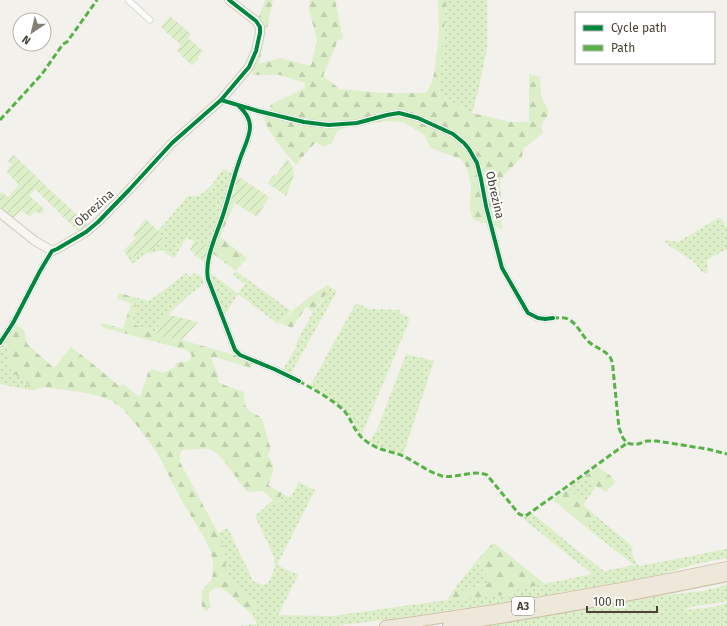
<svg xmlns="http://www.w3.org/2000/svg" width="727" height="626" font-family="'Fira Sans',sans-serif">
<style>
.grass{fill:url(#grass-dots)}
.forest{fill:url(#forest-firs)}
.garden{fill:url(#garden-furrows)}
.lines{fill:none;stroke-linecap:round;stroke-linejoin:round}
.street-casing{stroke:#d0cfc9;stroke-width:7}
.secondary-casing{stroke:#d2cfc1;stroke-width:10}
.highway-casing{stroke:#ccc1a4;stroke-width:12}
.street{stroke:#fdfdfc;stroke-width:5.5}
.secondary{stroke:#f7f5ef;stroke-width:8}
.highway{stroke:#ede8d9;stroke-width:10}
.quiet{stroke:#57b346;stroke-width:3;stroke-dasharray:6 3;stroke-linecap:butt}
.cycleway-casing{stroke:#fff;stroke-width:6}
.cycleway{stroke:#00873e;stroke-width:4}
.labels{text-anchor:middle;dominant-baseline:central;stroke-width:4;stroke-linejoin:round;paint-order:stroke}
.shield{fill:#fff;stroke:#807b72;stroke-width:1}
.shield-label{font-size:11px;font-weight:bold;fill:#494336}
.street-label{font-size:12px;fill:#494336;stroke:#fff}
</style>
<defs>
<pattern id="grass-dots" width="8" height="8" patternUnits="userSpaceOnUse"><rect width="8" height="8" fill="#ddefc9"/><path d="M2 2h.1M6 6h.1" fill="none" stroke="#bfcead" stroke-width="1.8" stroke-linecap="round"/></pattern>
<pattern id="forest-firs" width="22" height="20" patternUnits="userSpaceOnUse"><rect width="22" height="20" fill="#ddefc9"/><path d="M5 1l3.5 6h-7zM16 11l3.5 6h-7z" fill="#bfcead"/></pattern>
<pattern id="garden-furrows" width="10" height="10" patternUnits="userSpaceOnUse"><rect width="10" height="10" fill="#ddefc9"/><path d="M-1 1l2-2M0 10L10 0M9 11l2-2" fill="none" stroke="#bfcead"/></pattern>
</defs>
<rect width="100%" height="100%" fill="#f2f1eb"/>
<path class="grass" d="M446,0H487V48L478,92L472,113L467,112L438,93L444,33Z
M223,169L233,174L209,247L186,238L174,258L167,254L163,250C156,250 155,254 147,253L132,264L126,254L128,251L134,257L163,242L158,231L188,196H199L211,186Z
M720,217L727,228V249L707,260C707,264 708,268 707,273H703L693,261L668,245L665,241L667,240L678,242Z
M208,271L238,294L245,284L233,275L236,271L291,311L278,324L238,294L225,314L222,312L210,279Z
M186,273L190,277L194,273L201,276L204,283C185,298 168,313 154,332L132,324L137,298L149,301Z
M330,287L337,291L290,375L282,371L297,346L295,345L313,312L315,313Z
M356,303L370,309L400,310V314L410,317L408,324L361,436C356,429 354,421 348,414C339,402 323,394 310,386Z
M4,341L10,346L7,355L15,374L28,384L29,390L0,384V347Z
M406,354L434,361L403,455C392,450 379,448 369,441L377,430Z
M585,476L596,486L585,502C578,499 573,493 568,488Z
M299,482L315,490L277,565L298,575L278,615L333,616L447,600L514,594V590L592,574L522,518L526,517L532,513L573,547L604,571L634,565L587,528L595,515L633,547C631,555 633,560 639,566L727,549V558L696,564L651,577L524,599L391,619L334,626H238L257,624L255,620L251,614L259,608L237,587L227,578L224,549L218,533L228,528L253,581L257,583L263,585L268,583L271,578L275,566L274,557L255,516L273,500L278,503L282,493L290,498Z
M478,559L483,571L489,577L490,580L489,583L486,585L479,584C470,590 467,594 455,588Z
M727,585V601L712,604L694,606L683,610L714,607L727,603V626H484L610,605L660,596L702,591Z"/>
<path class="forest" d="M265,0H273L259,64L280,58L311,66L317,40L309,10L310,0H335L343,39L338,40L323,76L340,89L385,93H426L432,82L435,69L439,32L438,0H446L444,33L438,93L467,112L490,117L511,122H529V74L540,77L541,96L548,110V116L544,120L541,126L543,133L523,149L522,157L504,175L500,182L502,229L487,223H481L472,218L470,208L471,185L467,168L461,159L431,148L424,135L403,122L387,121L370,124L354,125L337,131L332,143L324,147L316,142L311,147L296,165C283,150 268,133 262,114L272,115L270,105L305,88V83L280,75H252L258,19L263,7Z
M229,199L235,203L220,237L247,258L236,271L212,253Z
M328,285L330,287L314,313L306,307L292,328L280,323C296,307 308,297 328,285Z
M119,293L137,298L132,324L159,334L164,337L182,340L238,356L252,362L251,368L218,358L211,357L217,373L219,383L244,392C244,411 247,409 262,418L269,444L271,447L268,456C270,459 273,462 273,465C274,470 271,481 268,485L282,493L278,503L273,500L263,491L248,492C246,490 244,488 242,485C233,475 222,452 208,449C200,448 190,450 182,450L180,454V462L218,533L224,549L227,578L237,587L259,608L251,614L225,590C217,585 208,589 209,599C209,602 210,604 211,606L206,612L202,606L201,594L203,589L211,580L213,574V562L211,553L205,539L182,501L156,451L142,432L122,408L112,401L99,396L81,392L43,387L34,390H29L28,384L15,374L7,365V355L10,346L4,341L15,324L24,330L27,344L54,368L71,347L93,364L119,386L123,384L140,397L148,373L152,369L163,373L175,367L176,363L189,361L192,355L186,350L101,327L102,323L123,329L131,303L117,299Z
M598,467L612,477L615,482L606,492L596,486L585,476Z
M568,488C573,493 578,499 585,502L583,505L595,515L587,528L553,500Z
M493,543H494L545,584L514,590L515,594L447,600L455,588C467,594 470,590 480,584L486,585L489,583L490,580L489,577L483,571L478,559Z"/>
<path class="garden" d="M170,16L191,34L188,38L203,51L198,57L199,58L192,66L177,50L181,45L161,27Z
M14,155L48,188L87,224L78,231L35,189L29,195L45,210L40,214L35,211L30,217L21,210L12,219L0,210V194L1,192L8,197L19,185L6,171L12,165L8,161Z
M287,159C299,172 292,181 286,196L268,183L274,175L276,176Z
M236,175L269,197L257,217L229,199Z
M146,219L158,231L163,242L150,251H146L134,257L128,252L126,254L124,250L136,238L133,234Z
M194,240L209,247L205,262L194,255V253L190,250Z
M169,315L198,322L182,340L164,337L154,332L165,318Z"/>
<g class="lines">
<g class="street-casing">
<path id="street" d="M128,0L150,20
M221,100L258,111L304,122L320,124L329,125L357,123L387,115L399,113L418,118L453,134L464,143L469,149L477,163L481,179L486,206L502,268L528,313L538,318L545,319L553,318
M239,106C245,112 250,118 250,127C250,138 242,152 239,162C232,179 229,197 223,215C217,234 204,259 208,279L235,350L240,355L274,369L299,381
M0,343L13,323L40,271L52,251"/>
</g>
<g class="secondary-casing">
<path id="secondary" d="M0,213L35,241L52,251L57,249L86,232L98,222L129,190L172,143L221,100L249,67L256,51L260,33V27L256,21L229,0"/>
</g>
<g class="highway-casing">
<path id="highway" d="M385,626C500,610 614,591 727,567
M448,626C542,612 635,595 727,576"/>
</g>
<use href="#street" class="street"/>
<use href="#secondary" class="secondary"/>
<use href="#highway" class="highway"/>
<path class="quiet" d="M0,120L42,74L63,44L67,42L97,0
M553,318C558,318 564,317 568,319C578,324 581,335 589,342C596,348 605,350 610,357C612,360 613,365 613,369L619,428L623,438L627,443L631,444H638L647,441H657L707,449L727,454
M299,381C314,390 333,399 345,412C349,416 350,420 353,425C358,435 364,441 374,446C383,451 394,452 403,456C416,462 428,472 442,476C456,479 473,469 487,475L519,514L524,516L527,515C561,491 594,467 627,443"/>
<g class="cycleway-casing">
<path id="cycleway" d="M221,100L258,111L304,122L320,124L329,125L357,123L387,115L399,113L418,118L453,134L464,143L469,149L477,163L481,179L486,206L502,268L528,313L538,318L545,319L553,318
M239,106C245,112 250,118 250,127C250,138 242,151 239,162C233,179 229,197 223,215C217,234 204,259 208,279L235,350L240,355L274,369L299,381
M0,343L13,323L40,271L52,251L57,249L86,232L98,222L129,190L172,143L221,100L249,67L256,51L260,33V27L256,21L229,0"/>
</g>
<use href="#cycleway" class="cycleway"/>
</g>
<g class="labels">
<rect class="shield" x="512" y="597" width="22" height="18" rx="3"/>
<g class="shield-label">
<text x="523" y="606">A3</text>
</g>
<g class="street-label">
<text transform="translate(495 195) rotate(77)">Obrezina</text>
<text transform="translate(94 208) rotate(-42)">Obrezina</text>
</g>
</g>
<rect x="575" y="12" width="140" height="52" fill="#ffffff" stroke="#b6b4af"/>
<rect x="583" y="25" width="20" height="6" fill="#00873e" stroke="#b6b4af"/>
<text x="611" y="32" font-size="12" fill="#494336">Cycle path</text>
<rect x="583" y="45" width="20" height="6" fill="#57b346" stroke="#b6b4af"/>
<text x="611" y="52" font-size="12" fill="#494336">Path</text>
<g transform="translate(32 32) rotate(215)"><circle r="19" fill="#ffffff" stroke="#b6b4af"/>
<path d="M0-3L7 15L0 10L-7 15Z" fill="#848075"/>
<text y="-6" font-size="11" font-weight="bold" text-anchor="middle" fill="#494336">N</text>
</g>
<path d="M587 606v6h70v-6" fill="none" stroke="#494336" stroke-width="2"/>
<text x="593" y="606" font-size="12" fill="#494336" stroke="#ffffff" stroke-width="3" paint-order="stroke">100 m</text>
</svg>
